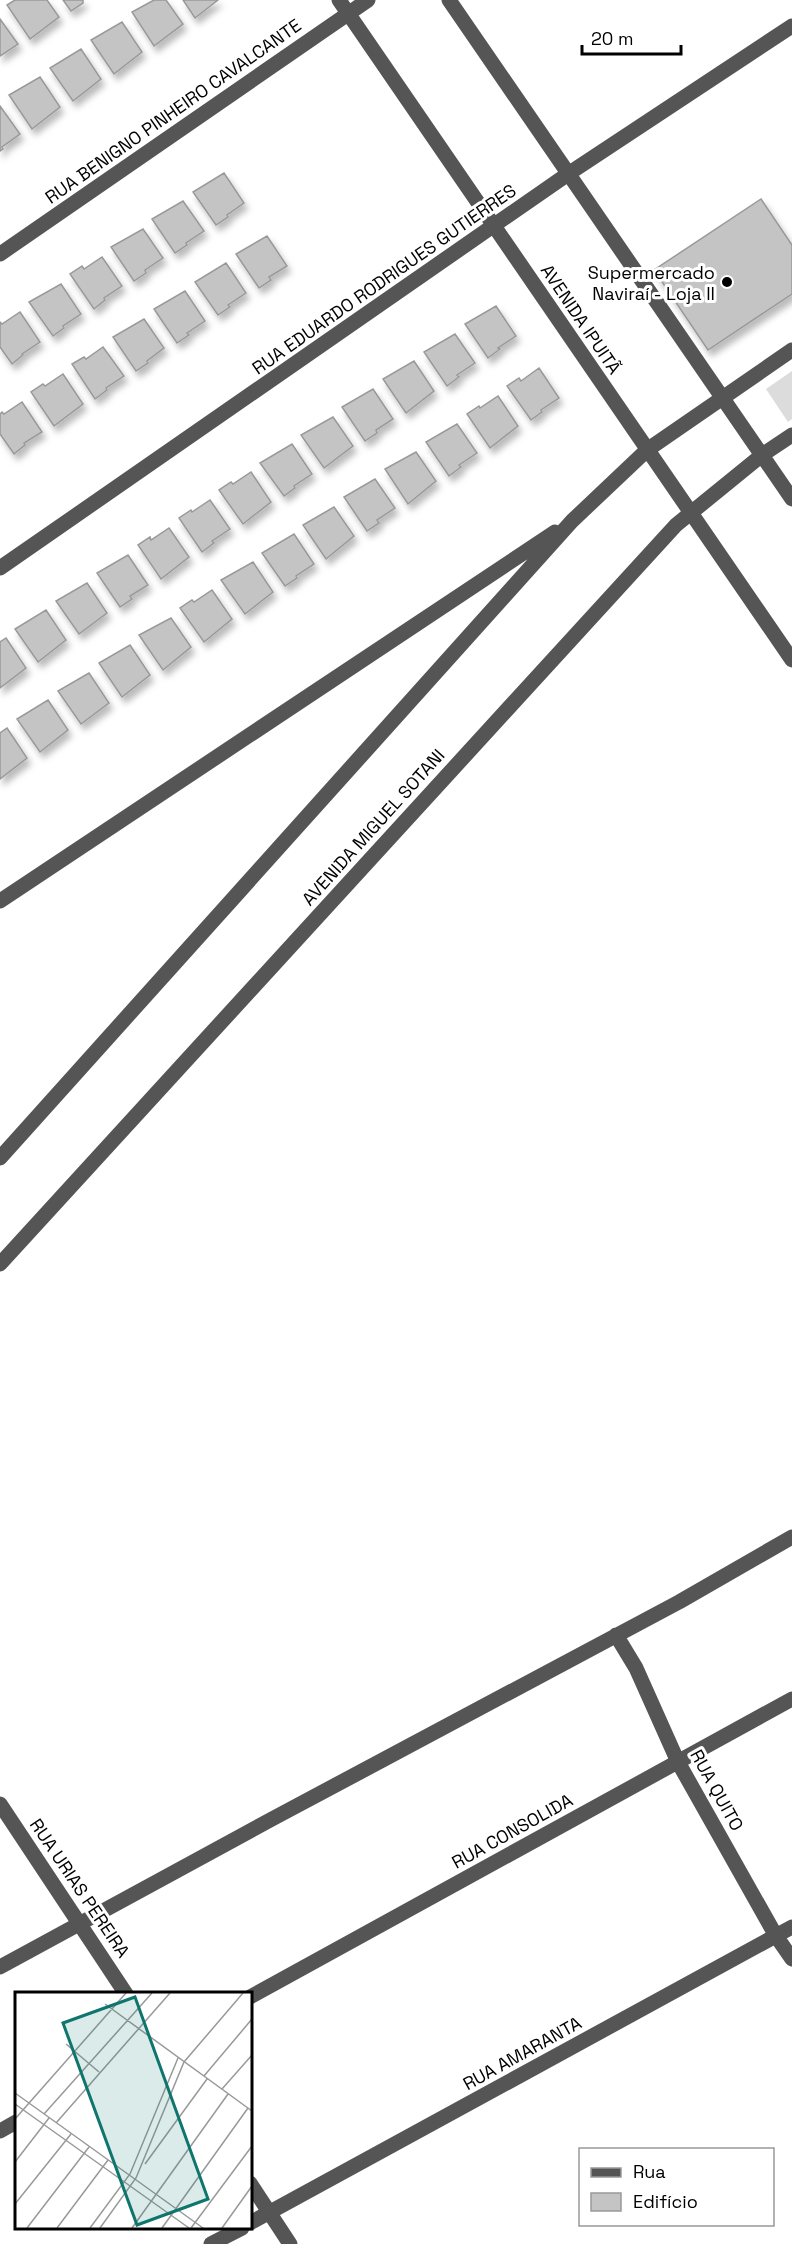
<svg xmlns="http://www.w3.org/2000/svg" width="792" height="2244" font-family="'Space Grotesk',sans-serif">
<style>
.green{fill:#dcdcdc}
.building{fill:#c4c4c4;stroke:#999;stroke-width:1.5;filter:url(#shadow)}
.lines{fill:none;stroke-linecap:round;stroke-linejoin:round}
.minor{stroke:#555;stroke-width:15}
.poi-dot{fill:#000;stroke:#fff;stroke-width:2}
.labels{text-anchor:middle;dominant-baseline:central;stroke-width:6;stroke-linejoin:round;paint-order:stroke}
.street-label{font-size:18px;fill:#000;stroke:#fff}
.poi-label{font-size:18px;fill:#000;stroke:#fff;text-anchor:end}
.inset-road{fill:none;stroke:#999;stroke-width:1.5}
.view{fill:#0f766e;fill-opacity:0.15;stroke:#0f766e;stroke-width:3}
.inset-edge{fill:none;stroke:#000;stroke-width:3}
</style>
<defs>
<filter id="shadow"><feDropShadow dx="3.5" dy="6" stdDeviation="3" flood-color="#0004"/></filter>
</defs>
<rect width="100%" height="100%" fill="#fff"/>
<path class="green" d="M792,371V419L788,422L766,389Z"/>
<path class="building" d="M15,0H47L59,17L30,39L7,5Z
M63,0H83V3L71,11Z
M154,0H166L183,24L154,46L132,12Z
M183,0H218L195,18Z
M0,19L18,44L0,56Z
M122,22L142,52L114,74L91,40Z
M81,49L101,79L73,101L50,68Z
M40,77L60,107L32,129L9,95Z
M0,106L20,134L2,147L3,149L0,151Z
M224,173L244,203L227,215L228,217L216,225L193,192Z
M761,199L792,245V294L708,350L654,270Z
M183,201L204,231L186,243L187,245L175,253L152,219Z
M143,229L163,258L145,270L146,273L134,281L111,247Z
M267,236L287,266L269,277L271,280L259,288L236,254Z
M102,257L122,286L104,298L105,300L94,309L70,274L82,266L84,269Z
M226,263L246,293L228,305L230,307L218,315L195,282Z
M61,284L81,314L63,326L64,328L53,336L29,302Z
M185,291L205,321L187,333L189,335L177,343L154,309Z
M496,306L516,336L498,348L500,349L488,358L465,324Z
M20,312L40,342L22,354L23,355L12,364L0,347V322L2,324Z
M144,319L164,348L147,361L148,363L136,371L113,337Z
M455,334L475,363L457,375L459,377L447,386L424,352Z
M103,347L124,376L106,388L107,390L95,399L72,364L84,357L86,359Z
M414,361L434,391L406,413L383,379Z
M539,368L559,398L541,410L542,412L531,420L507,386L519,378L521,381Z
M63,374L83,404L54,426L31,392L43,384L45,386Z
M373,389L393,419L376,430L377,433L365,441L342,407Z
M498,396L518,426L490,448L467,414L479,406L480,408Z
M22,402L42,432L24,443L25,445L14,454L0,434V414L2,412L4,414Z
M333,417L353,446L324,468L301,435Z
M457,424L477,453L459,465L461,467L449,476L426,442Z
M292,444L312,474L294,486L295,488L284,496L260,463Z
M416,452L436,481L408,504L385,469Z
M251,472L271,502L243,524L219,490L231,482L233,484Z
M375,479L395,508L377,520L379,523L367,531L344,497Z
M210,500L230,529L212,541L214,543L202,552L179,518L191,510L192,512Z
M334,507L354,536L326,559L303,525Z
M169,528L189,557L161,579L138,545L150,537L151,540Z
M294,534L314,564L296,576L297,578L285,586L262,553Z
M128,555L148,585L130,596L132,599L120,607L97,573Z
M253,562L273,592L245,614L221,580Z
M87,583L107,613L79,634L56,601Z
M212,590L232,619L204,642L180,608L192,600L194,602Z
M46,610L66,640L38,662L15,629Z
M171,618L191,647L163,670L139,635Z
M6,638L26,668L0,688V642Z
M130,645L150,675L122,697L99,663Z
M89,673L109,703L81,724L58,691Z
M48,700L68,730L40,752L17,719Z
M7,728L27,758L0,779V733Z"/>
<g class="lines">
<path class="minor" d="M339,0L792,660
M449,0L792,499
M0,254L368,0
M0,568L568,174L792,26
M0,901L555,532
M0,1158L572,521L647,450L792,350
M0,1264L676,525L762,455L792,435
M616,1635L636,1668L678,1762L776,1936L792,1959
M0,1804L126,1994
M0,1967L272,1819L679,1602L792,1537
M250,1997L792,1699
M0,2131L16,2122
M250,2183L290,2244
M250,2223L792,1927
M211,2244L242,2228"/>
</g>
<circle class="poi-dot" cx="727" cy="282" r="6"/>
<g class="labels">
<g class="street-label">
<text transform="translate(173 111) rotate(-35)">RUA BENIGNO PINHEIRO CAVALCANTE</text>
<text transform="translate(384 279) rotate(-35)">RUA EDUARDO RODRIGUES GUTIERRES</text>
<text transform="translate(581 319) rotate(56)">AVENIDA IPUITÃ</text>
<text transform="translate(373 827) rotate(-48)">AVENIDA MIGUEL SOTANI</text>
<text transform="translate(717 1790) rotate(61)">RUA QUITO</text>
<text transform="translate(512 1831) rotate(-29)">RUA CONSOLIDA</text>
<text transform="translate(80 1888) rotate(56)">RUA URIAS PEREIRA</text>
<text transform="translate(522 2053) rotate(-29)">RUA AMARANTA</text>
</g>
<g class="poi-label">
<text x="715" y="272">Supermercado<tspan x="715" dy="21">Naviraí - Loja II</tspan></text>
</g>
</g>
<g transform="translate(15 1992)">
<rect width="237" height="237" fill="#fff"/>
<path class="inset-road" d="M90,12L237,119M51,52L84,80M189,84L237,27M207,97L237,63M0,101L188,236M0,112L174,236M29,122L137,1M0,127L111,1M41,131L155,1M0,170L34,126M130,172L192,87M0,212L56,142M12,236L74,155M42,236L93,168M75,236L115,182L163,66M85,236L121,186L169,70L228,1M117,236L213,102M147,236L233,116M176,236L237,154M207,236L237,194"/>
<path class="view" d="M120,5L193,207L122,233L48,31Z"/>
<rect width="237" height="237" class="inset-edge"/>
</g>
<rect x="579" y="2148" width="195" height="78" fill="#ffffff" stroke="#999999" stroke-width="1.5"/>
<rect x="591" y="2168" width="30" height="9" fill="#555555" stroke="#999999" stroke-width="1.5"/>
<text x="633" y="2178" font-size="18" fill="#000000">Rua</text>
<rect x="591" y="2193" width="30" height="18" fill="#c4c4c4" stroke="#999999" stroke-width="1.5"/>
<text x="633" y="2208" font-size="18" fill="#000000">Edifício</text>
<path d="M582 45v9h99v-9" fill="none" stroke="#000000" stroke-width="3"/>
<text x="591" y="45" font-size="18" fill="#000000" stroke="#ffffff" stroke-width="4.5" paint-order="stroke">20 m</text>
</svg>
